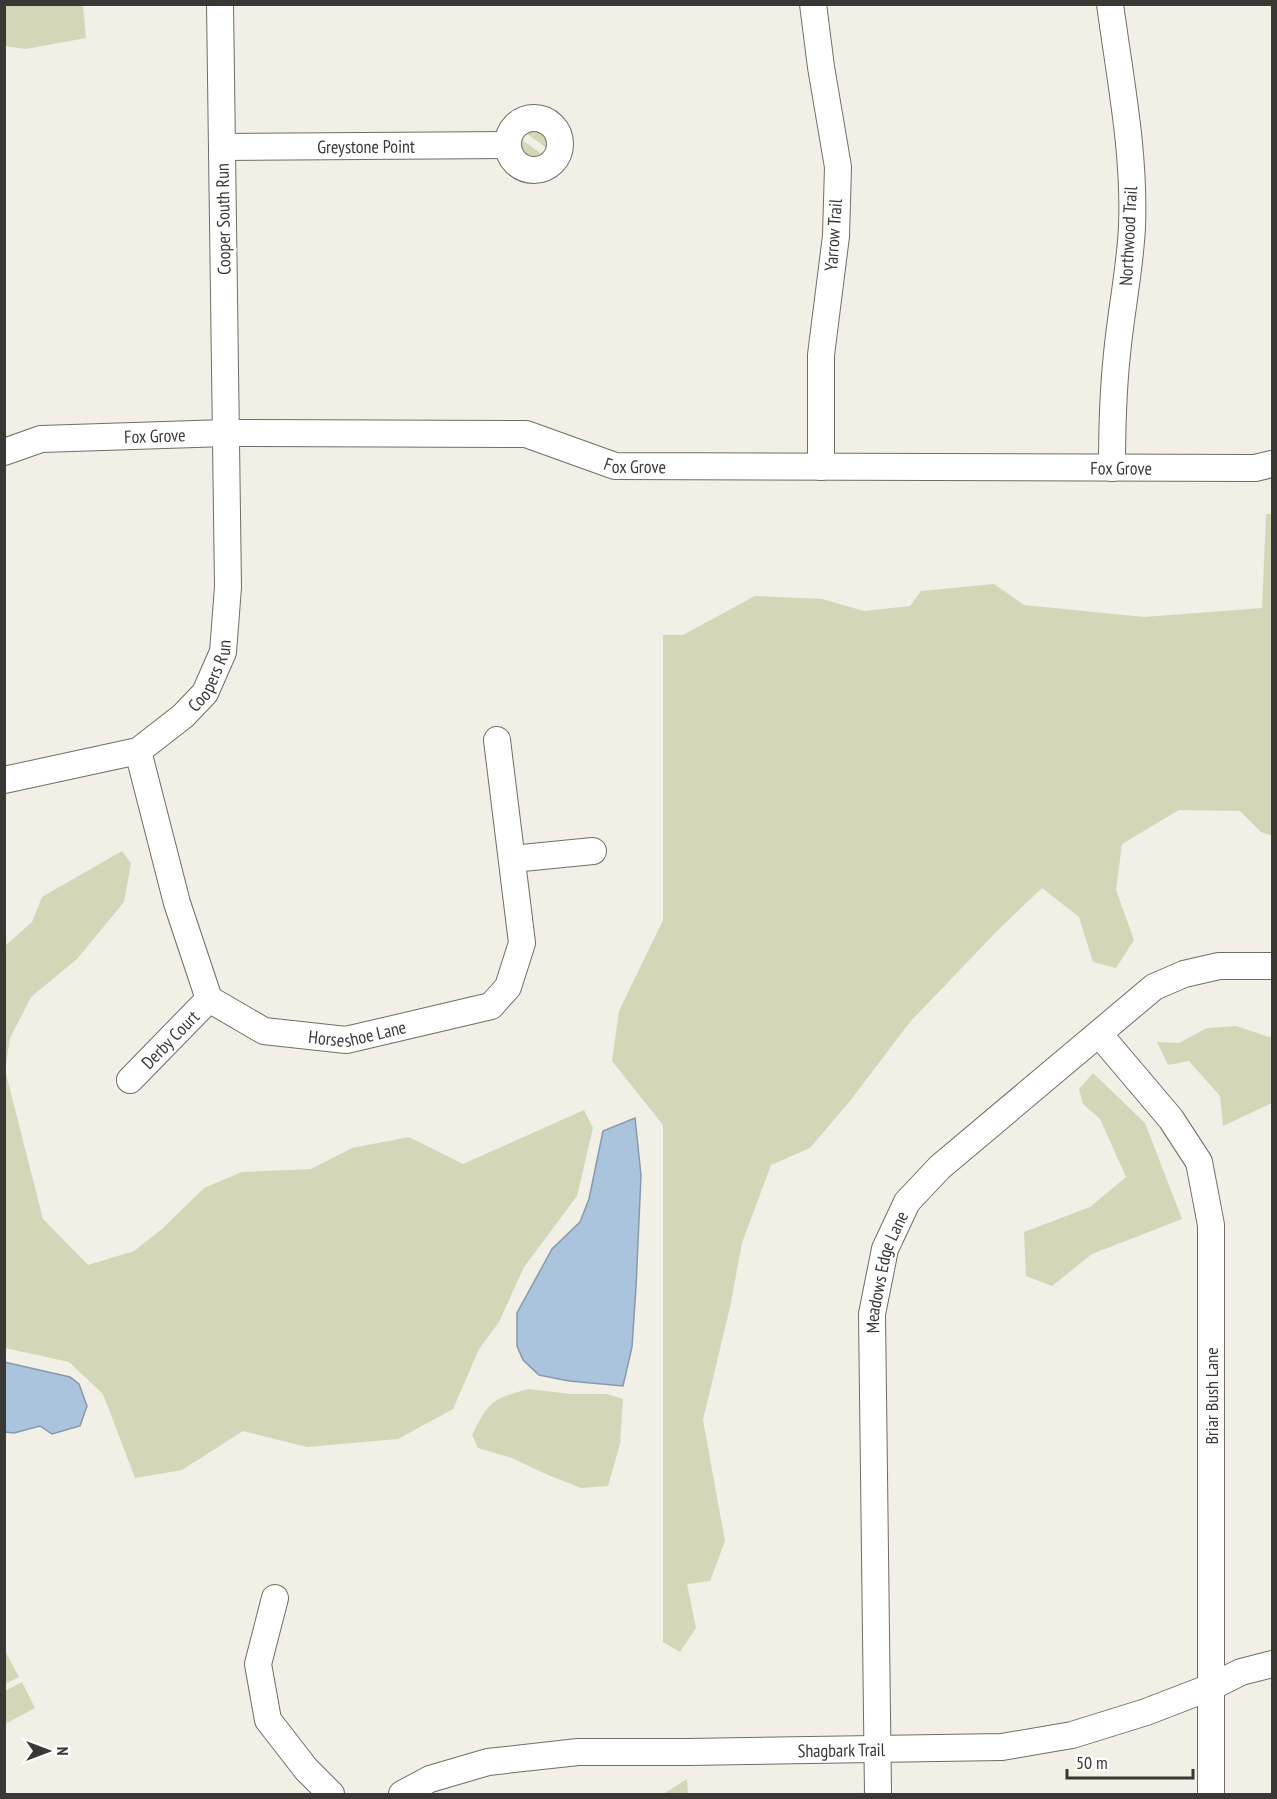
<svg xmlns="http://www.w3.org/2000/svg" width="1277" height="1799" font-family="'PT Sans Narrow',sans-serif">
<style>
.green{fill:#d3d7b8}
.water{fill:#a9c4dc;stroke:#879aaa;stroke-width:1.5}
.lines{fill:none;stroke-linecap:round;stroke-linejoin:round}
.minor-casing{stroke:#6f6e66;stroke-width:28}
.minor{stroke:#fff;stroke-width:26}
.labels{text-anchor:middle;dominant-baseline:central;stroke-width:6;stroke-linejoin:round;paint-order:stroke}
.street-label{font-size:18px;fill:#393835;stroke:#fff}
</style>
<rect width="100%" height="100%" fill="#f1efe6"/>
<path class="green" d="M4,5H83L86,38L26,49L5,46Z
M533,130C544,131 551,138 548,149L526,133Z
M521,139L543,155L532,158C523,156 519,149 521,139Z
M1266,514H1272V836L1261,832L1240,811L1179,810L1122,844L1116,890L1134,940L1116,968L1093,962L1079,917L1042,888L997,931L910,1022L850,1101L810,1148L771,1165L742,1243L730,1307L703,1420L725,1541L710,1581L687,1584L696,1628L680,1652L663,1642V1125L612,1061L619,1011L663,920V635H683L755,596L822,599L864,611L910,606L921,591L994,584L1024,605L1144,617L1262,608Z
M122,851L131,863L124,902L77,959L31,997L10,1038L5,1070L43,1219L88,1265L134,1251L162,1229L204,1188L242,1172L311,1169L352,1148L409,1137L463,1164L584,1110L593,1128L577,1196L524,1267L499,1322L479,1349L453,1409L398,1439L307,1447L243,1431L182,1470L135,1478L103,1394L69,1362L5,1348V946L32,922L42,897Z
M1236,1026L1272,1038V1103L1223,1126L1220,1096L1189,1061L1168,1065L1157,1042L1179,1043L1207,1028Z
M1093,1073L1145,1123L1182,1219L1092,1254L1052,1286L1026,1276L1024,1232L1090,1207L1126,1177L1100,1119L1083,1104L1079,1089Z
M528,1389L571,1394H607L623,1399L620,1444L608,1486L581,1488L548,1475L512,1458L478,1448L472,1435C490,1400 491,1400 528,1389Z
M5,1651L19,1677L5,1684L4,1652Z
M22,1682L35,1708L5,1724V1691Z
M687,1779L688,1794H663Z"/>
<path class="water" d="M635,1118L641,1175L636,1287L632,1347L623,1386L569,1381L539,1375L523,1360L517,1346V1313L552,1249L580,1222L589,1199L603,1131Z
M4,1362L70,1377L79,1384L87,1406L80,1426L52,1434L40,1426L14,1433L5,1432Z"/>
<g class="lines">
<g class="minor-casing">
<g id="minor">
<path d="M813,4L821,67L838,167L836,236L821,355V467"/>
<path d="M1110,4C1120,79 1135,152 1132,227C1130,269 1121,311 1117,354C1113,391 1112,430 1112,468"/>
<circle cx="534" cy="144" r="26"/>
<path id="s1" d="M222,147L508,145"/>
<path id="s2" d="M4,452L41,439L226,433L526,434L615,466L1255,468L1272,464"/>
<path id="s3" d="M138,751L177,903L209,999L264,1031L346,1040L491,1006L508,987L522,943L497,740"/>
<path id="s4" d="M4,780L138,751L183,716L205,693L223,652L228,587L220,4"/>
<path d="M512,859L593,851"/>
<path d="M1099,1034L1171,1119L1199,1162L1211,1225V1794"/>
<path id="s5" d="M130,1080L209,999"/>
<path d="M275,1598L258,1664L268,1720L306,1769L331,1794"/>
<path id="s6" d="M402,1794L430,1779L488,1762L578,1752H688L1002,1747L1072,1735L1146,1712L1211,1687L1241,1672L1272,1664"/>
<path id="s7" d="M878,1794L872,1314L885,1249L907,1202L940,1167L1154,987L1184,974L1219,966H1272"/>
</g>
</g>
<use href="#minor" class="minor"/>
</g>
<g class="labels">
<g class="street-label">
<text stroke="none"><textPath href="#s1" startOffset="144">Greystone Point</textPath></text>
<text transform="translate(223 219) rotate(-91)">Cooper South Run</text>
<text transform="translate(833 235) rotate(-86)">Yarrow Trail</text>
<text transform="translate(1128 236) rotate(-87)">Northwood Trail</text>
<text stroke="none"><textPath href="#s2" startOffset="153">Fox Grove</textPath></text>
<text stroke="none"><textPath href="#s2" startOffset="639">Fox Grove</textPath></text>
<text stroke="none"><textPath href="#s2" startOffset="1125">Fox Grove</textPath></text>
<text stroke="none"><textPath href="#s4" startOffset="244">Coopers Run</textPath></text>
<text stroke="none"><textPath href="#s3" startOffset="416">Horseshoe Lane</textPath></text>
<text stroke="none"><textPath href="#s5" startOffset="57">Derby Court</textPath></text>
<text stroke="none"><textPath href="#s7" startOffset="524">Meadows Edge Lane</textPath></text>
<text transform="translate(1211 1396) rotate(-90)">Briar Bush Lane</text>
<text stroke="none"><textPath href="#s6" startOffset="446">Shagbark Trail</textPath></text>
</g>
</g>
<rect width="1277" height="1799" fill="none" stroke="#393835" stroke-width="12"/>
<g transform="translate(48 1751) rotate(90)" stroke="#ffffff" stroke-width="4.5" paint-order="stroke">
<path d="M0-4.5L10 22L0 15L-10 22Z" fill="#393835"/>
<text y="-9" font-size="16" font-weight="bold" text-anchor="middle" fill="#393835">N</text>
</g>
<path d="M1067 1769v9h126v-9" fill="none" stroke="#393835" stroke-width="3"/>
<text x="1076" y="1769" font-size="18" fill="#393835" stroke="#ffffff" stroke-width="4.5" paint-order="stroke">50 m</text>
</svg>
